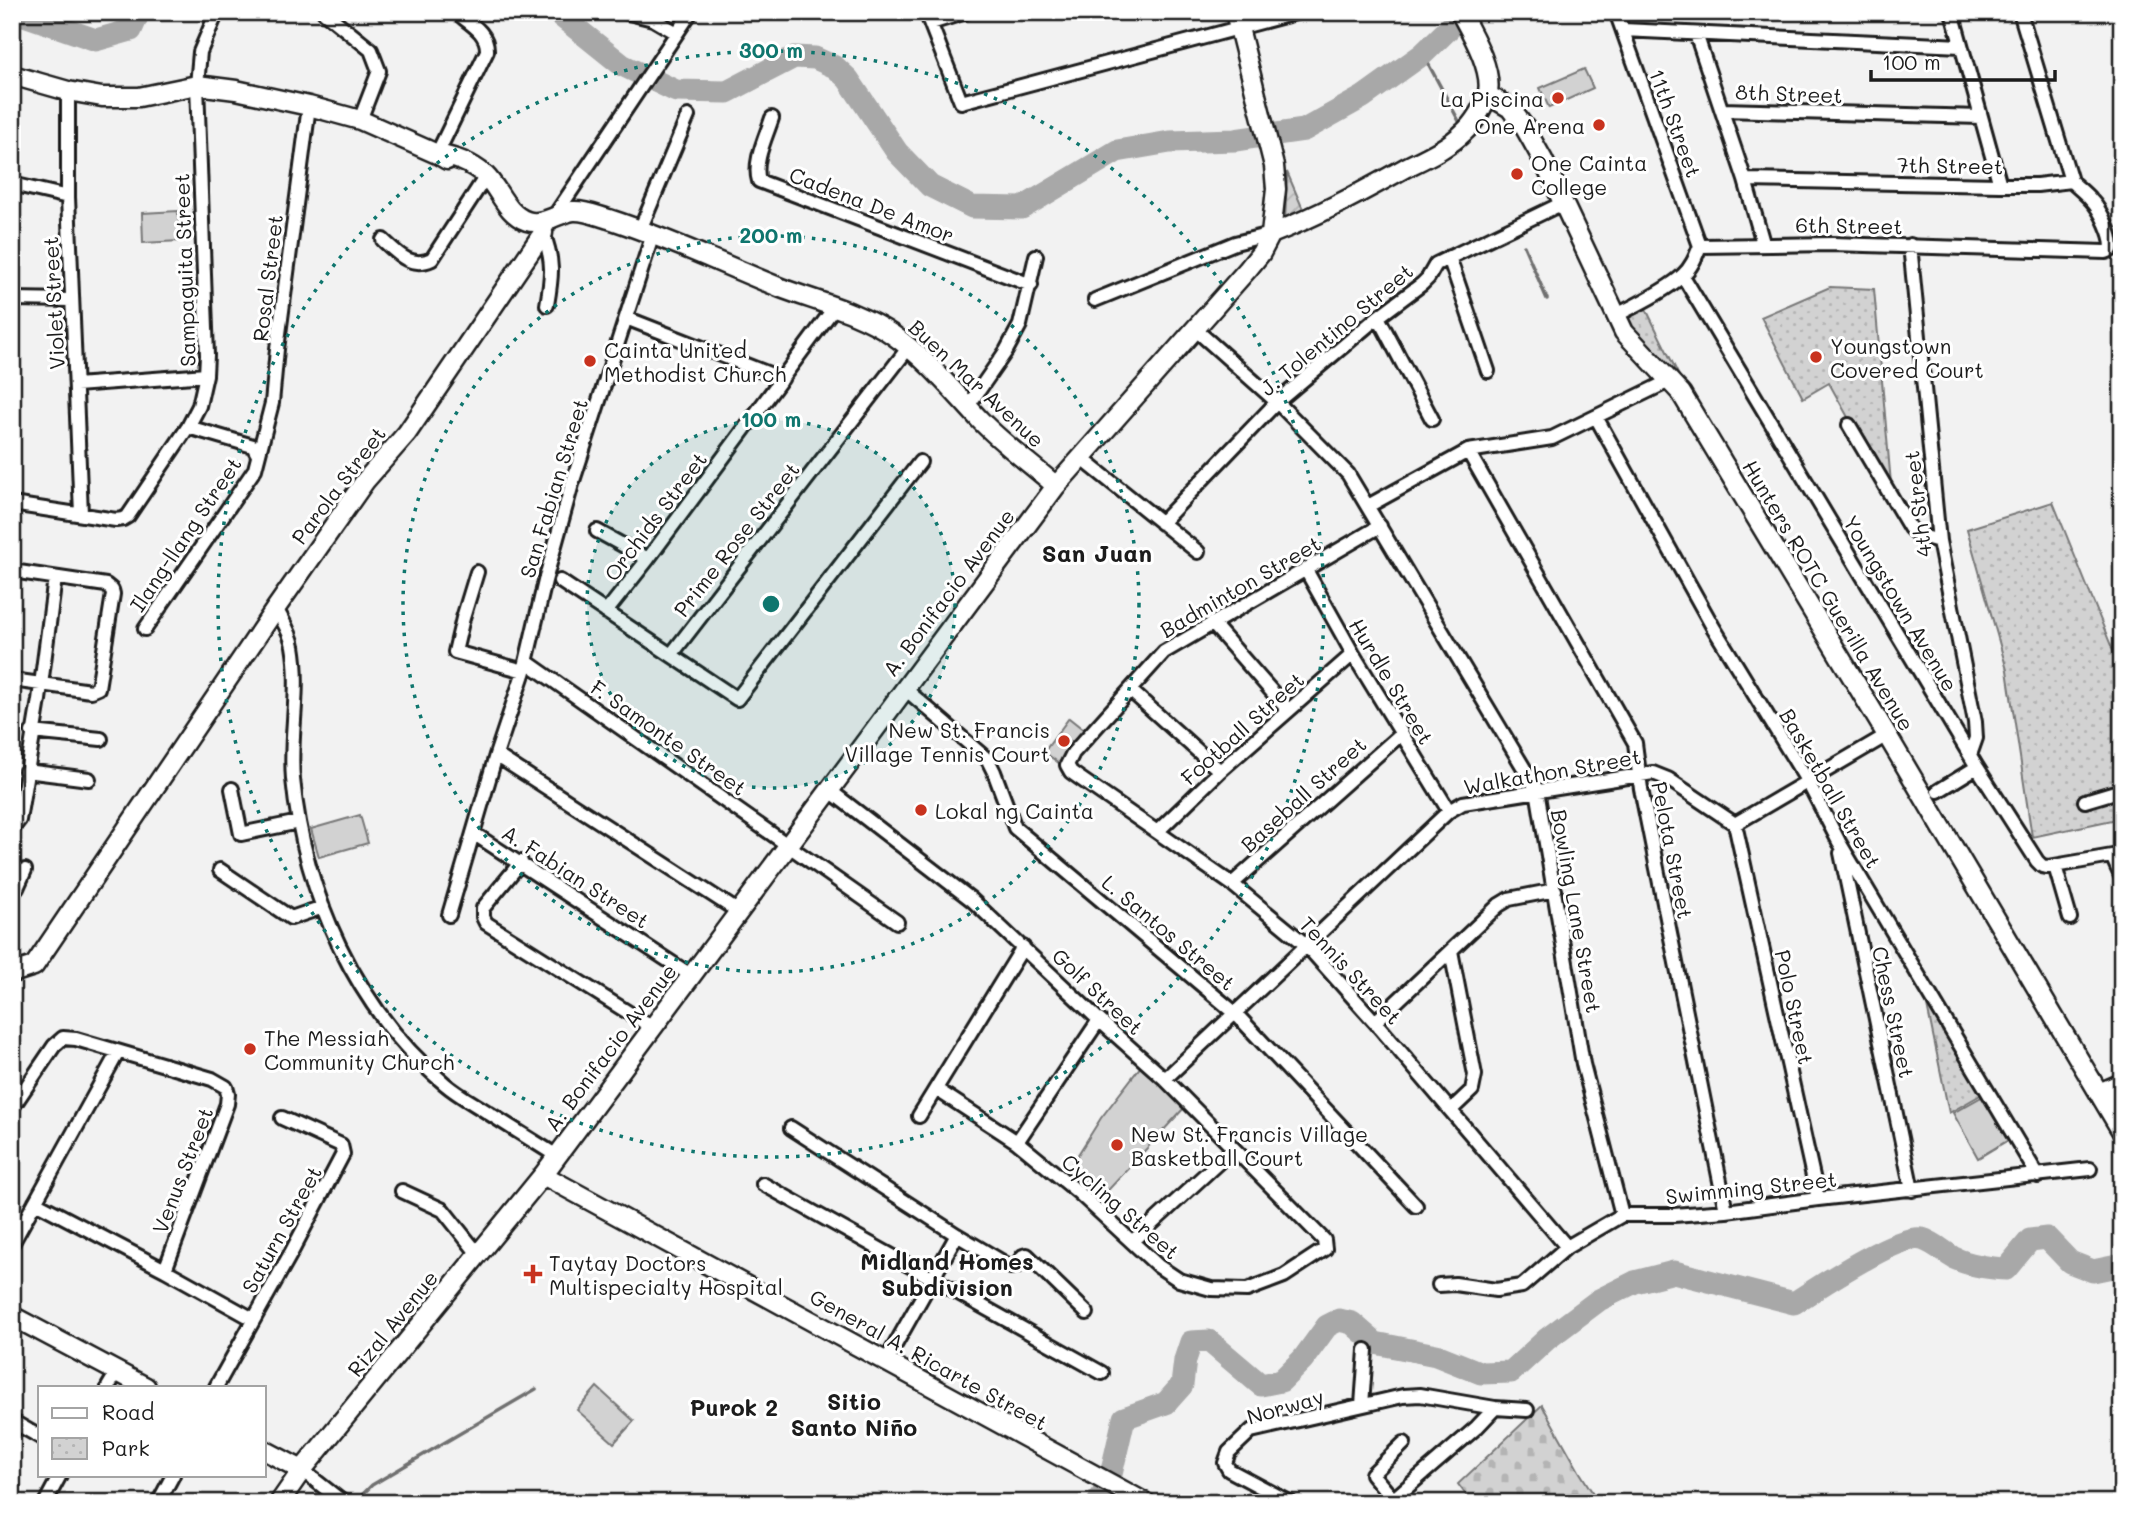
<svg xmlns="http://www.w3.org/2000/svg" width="2134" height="1515" font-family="Mali,sans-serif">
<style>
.grass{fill:#d2d2d2;stroke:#777;stroke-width:2}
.cemetery{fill:url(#cemetery-stones);stroke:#777;stroke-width:2}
.park{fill:url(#park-dots);stroke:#777;stroke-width:2}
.garden{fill:url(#garden-furrows);stroke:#777;stroke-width:2}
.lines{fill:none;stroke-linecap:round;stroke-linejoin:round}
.stream{stroke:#707070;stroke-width:3.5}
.river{stroke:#a8a8a8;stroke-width:23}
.street-casing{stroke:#1c1c1c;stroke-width:18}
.secondary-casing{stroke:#1c1c1c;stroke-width:23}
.street{stroke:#fff;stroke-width:12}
.secondary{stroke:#fff;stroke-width:18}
.ring{fill:none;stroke:#0f766e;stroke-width:3.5;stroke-dasharray:3.5 7}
.poi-dot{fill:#c8321e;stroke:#fff;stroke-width:2.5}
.labels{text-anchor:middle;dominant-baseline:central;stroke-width:6;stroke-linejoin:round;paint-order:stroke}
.street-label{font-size:21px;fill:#1c1c1c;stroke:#fff}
.poi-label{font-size:21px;fill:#1c1c1c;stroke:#fff;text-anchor:start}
.neighbourhood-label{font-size:23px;font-weight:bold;fill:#1c1c1c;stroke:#fff}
.quarter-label{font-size:24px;font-weight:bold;fill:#1c1c1c;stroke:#fff}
.centre{fill:#0f766e;stroke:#fff;stroke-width:3.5}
.ring-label{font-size:21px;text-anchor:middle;font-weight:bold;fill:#0f766e;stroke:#fff;stroke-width:6;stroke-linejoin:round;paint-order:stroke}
</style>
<defs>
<pattern id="cemetery-stones" width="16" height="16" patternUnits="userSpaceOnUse" patternTransform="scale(1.75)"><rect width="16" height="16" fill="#d2d2d2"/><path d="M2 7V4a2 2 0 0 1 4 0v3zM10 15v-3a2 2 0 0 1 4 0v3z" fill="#b4b4b4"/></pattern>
<pattern id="park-dots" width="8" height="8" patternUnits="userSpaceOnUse" patternTransform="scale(1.75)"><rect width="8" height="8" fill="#d2d2d2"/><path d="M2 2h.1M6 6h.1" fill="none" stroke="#b4b4b4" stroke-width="1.8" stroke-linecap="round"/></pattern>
<pattern id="garden-furrows" width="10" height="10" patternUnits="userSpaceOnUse" patternTransform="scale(1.75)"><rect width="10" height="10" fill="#d2d2d2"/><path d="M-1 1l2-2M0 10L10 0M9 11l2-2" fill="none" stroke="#b4b4b4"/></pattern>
</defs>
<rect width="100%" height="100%" fill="#f2f2f2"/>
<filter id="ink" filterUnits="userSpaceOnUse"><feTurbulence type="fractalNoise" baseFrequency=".0143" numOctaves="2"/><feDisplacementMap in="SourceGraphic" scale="14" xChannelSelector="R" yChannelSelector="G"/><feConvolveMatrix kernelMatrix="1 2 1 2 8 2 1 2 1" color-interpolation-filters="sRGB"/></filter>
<g filter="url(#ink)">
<path class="grass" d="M1584,69L1593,88L1549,108L1540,88Z
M178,211L180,241L143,243L142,213Z
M1069,718L1084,730L1059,763L1044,752Z
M360,815L368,843L319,857L311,829Z
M1141,1066L1185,1107L1100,1199L1067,1172L1101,1118Z
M1985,1095L2010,1139L1978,1158L1953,1113Z
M597,1387L634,1421L614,1443L577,1410Z"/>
<path class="cemetery" d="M1542,1405L1579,1471L1599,1503H1472L1458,1484Z"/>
<path class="park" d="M1830,287L1874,289L1891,484L1889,491L1829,383L1803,398L1761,317Z
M1646,309L1680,378L1624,320Z
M2053,502L2122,673V818L2032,837L2007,670L1967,529Z
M1923,986L1984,1093L1949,1113Z"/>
<path class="garden" d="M1287,172L1305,214L1285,223Z"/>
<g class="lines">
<path class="stream" d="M1423,54L1460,123
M1524,246L1547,299
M354,1503L372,1485L536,1389"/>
<path class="river" d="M15,12L96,40L131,30L139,12
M556,12L622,65L676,91L727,92L794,57L815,58L835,67L848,79L897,152L930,186L972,207L1022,208L1117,151L1170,142L1235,140L1304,130L1363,97L1423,54L1466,12
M1098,1503L1109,1483L1124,1418L1166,1403L1182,1385L1185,1360L1191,1342L1209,1341L1261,1385L1281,1381L1303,1359L1327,1326L1339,1320L1352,1323L1375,1343L1436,1355L1481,1373L1511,1372L1547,1339L1599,1300L1635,1282L1674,1272L1794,1303C1816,1289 1898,1233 1922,1239C1933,1242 1944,1252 1954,1258C1971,1266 1988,1268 2006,1269L2030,1240L2047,1238L2070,1262L2093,1271L2122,1265"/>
<g class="street-casing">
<path id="street" d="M324,12L371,50L379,71L360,120
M625,12L653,19L677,33
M926,12L961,102L1299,12
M1616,12L1700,246
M1952,12L2000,185
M2020,12L2071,181
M931,23L966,12
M1623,30L1961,46
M1696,34L1745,180L1763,243
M68,91V197L81,514
M1722,110L1981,117
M772,118C766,137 753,162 759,181L1031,285
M437,154L487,51C488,32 469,23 456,12
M12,184L68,197
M640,230L688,116
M383,240C398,254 411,269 432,259L486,176
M1910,245L1939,541L1975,722L1976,738L1970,755
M1449,257L1488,371
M1683,276L1977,767L2037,861L2042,866L2048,867L2112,856L2122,878
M12,299L71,300
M1095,300L1235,243L1271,234
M547,305C552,276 554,261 543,233L691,12
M1615,316C1634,306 1669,289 1683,275C1692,267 1696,256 1700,246L1832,244L2106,252L2111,250C2115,238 2100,209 2091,200C2085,193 2077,187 2071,181L2037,185H2000L1745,180
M1378,317L1432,419
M626,318L782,379
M1195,329L1277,402L1348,474L1537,790L1583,1064L1622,1215
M76,385L206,375
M968,406L1006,351L1020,325L1036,256
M1596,417L1713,627L1808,782L1839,842L2038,1176
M1849,425L1910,528L1918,535L1939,541
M188,427L253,446L258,455
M1468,451L1635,743L1641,789L1726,1211
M1080,457L1198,552
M12,504L116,520L123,519L128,516L188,427L199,406L206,375L207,355L197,85L200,52L217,12
M1368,506L1468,451L1552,438L1669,381
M1161,523L1277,402L1378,317L1422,284L1428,278L1436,264L1563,203
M1380,526L1164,652L1073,753L1067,765L1071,772L1078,777L1232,884L1306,945L1375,1022L1567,1247
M597,531L648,559
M1306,570L1353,654L1449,811
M12,571L106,585L112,590L113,594L98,688L91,691L12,680
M477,572L463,618L455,652L524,671
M560,581L737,699L920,462
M276,608C282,620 291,633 293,646C301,691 289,735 293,779C304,893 356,1010 445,1084C459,1096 475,1104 490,1114C512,1128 535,1142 557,1156
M606,612L648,559L834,308
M1212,623L1288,710
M145,629L255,469L272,403L277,349L309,106
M671,655L909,347
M527,662L897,922
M904,688L988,760L994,772L1015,828L1235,1013L1416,1206
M1130,690L1220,771
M32,732L101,739
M496,755L739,912
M26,771L89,779
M232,789L241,834L299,822
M829,790L972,900L1099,1020L1165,1079L1324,1240L1325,1249L1284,1276L1247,1290L1211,1289L1179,1280L1158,1266L1078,1192L1017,1142L936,1089
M1938,791L1977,767
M2085,801L2122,790
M1735,824L1818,1199
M12,829L19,820L39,700L55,578
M1158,831L1220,771L1353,654
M473,833L692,976
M1841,853L1912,1190
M521,862L483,908V917L486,923L653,1028
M2055,866L2070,918
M220,870L291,918L323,907
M1232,884L1401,734
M12,888H17L25,870
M449,915L496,755L524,671L545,581L572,484L653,234
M1375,1022L1499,905L1509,899L1555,890
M1165,1079L1449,811L1463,803L1653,773L1668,779L1735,824L1887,735
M12,1108L54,1046L63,1038L76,1039L212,1079L226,1087L228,1094L227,1104L165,1270
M1451,1110L1472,1090L1475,1075L1451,951
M919,1116L1023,947
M791,1128L957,1235L1011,1267L1016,1266L1023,1256L1027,1255L1087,1313
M1017,1142L1099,1020
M763,1184L1102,1373
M402,1191L443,1210L478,1254
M35,1202L165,1270L253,1319
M1132,1242L1233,1149
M12,1244L118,1052
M1439,1285L1455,1284L1496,1290L1522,1286L1567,1247L1622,1215H1674L1726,1211L1818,1199L2090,1169
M886,1361L957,1235
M108,1387L117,1372
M216,1387L291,1253L343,1154L341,1145L282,1118
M1362,1405L1366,1350
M12,1421L40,1437
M302,1470L344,1503
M1393,1499L1372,1474L1404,1443
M45,1503L60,1475
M158,1503L173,1475
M1291,1503L1229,1470L1225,1463L1229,1452L1251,1431L1403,1396L1420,1395L1495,1408L1527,1410
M1389,1503L1477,1427L1495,1408"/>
</g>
<g class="secondary-casing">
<path id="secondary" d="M12,75L68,91L102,97H139L197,85L236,90L309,106L360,120L437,154L447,160
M1488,95L1510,108L1525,128L1543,160L1624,332L1681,393L1887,735L2122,1132
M437,154C456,158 470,162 485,175C499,188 506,214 527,221C543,226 558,213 573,211C585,210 598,216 609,219C668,238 724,265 781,288C818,302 860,312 893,335C926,358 953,391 980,420C1003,444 1031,464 1056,486
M1271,234C1318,216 1362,192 1405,168C1425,158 1448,148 1464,132C1473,124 1483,108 1487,96C1495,73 1471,32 1460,12
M12,973L34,966L276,608L365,481L407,433L543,233
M2099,1093L2122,1083
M543,1175L1146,1503
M12,1316L146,1387
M264,1450L302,1470
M279,1503L302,1470L543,1175L1056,486L1248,269L1261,253L1271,234L1276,189L1274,166L1235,12"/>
</g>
<use href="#street" class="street"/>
<use href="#secondary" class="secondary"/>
</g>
</g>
<circle cx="771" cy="604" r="184" fill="#0f766e" fill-opacity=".12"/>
<g class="ring">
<circle cx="771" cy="604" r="184"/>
<circle cx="771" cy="604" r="368"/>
<circle cx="771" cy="604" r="553"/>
</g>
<g class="poi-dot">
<circle cx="1558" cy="98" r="7"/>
<circle cx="1599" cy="125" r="7"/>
<circle cx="1517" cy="174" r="7"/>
<circle cx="1816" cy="357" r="7"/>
<circle cx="590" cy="361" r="7"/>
<circle cx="1064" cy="741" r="7"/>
<circle cx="921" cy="810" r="7"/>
<circle cx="250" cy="1049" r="7"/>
<circle cx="1117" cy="1145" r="7"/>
<path d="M529.5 1263.5h7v7h7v7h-7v7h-7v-7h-7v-7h7z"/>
</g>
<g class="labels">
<g class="street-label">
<text transform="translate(1789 93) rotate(2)">8th Street</text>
<text transform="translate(1676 123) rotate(70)">11th Street</text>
<text transform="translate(1950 165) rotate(1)">7th Street</text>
<text transform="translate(872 204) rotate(21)">Cadena De Amor</text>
<text transform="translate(1849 225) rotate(1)">6th Street</text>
<text transform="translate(184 270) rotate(-92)">Sampaguita Street</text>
<text transform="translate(267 278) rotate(-83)">Rosal Street</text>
<text transform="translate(53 303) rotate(-93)">Violet Street</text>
<text transform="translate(1336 329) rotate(-40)">J. Tolentino Street</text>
<text transform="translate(977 383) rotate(43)">Buen Mar Avenue</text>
<text transform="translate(338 485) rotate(-53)">Parola Street</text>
<text transform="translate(553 488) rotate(-73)">San Fabian Street</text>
<text transform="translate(1917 504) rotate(-97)">4th Street</text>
<text transform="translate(655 516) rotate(-53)">Orchids Street</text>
<text transform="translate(185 534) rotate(-56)">Ilang-llang Street</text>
<text transform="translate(736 539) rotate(-52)">Prime Rose Street</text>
<text transform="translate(1240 586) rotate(-30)">Badminton Street</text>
<text transform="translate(948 592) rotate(-53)">A. Bonifacio Avenue</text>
<text transform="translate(1829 595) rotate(59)">Hunters ROTC Guerilla Avenue</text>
<text transform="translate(1901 603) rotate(59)">Youngstown Avenue</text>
<text transform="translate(1392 681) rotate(59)">Hurdle Street</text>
<text transform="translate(1242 728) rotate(-42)">Football Street</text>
<text transform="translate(669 737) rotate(35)">F. Samonte Street</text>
<text transform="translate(1552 771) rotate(-10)">Walkathon Street</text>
<text transform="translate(1831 788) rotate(60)">Basketball Street</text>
<text transform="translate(1303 794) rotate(-42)">Baseball Street</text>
<text transform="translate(1673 850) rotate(79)">Pelota Street</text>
<text transform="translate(576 876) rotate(33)">A. Fabian Street</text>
<text transform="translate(1577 911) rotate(80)">Bowling Lane Street</text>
<text transform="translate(1169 932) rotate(40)">L. Santos Street</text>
<text transform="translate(1351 970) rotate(47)">Tennis Street</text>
<text transform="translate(1098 991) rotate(43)">Golf Street</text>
<text transform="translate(1795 1007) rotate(78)">Polo Street</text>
<text transform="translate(1894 1012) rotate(78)">Chess Street</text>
<text transform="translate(610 1047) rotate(-53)">A. Bonifacio Avenue</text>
<text transform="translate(182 1170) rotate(-69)">Venus Street</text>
<text transform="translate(1751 1187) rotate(-6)">Swimming Street</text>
<text transform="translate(1121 1206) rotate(41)">Cycling Street</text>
<text transform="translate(281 1229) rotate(-61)">Saturn Street</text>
<text transform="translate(392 1323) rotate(-51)">Rizal Avenue</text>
<text transform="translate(929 1359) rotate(29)">General A. Ricarte Street</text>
<text transform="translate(1285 1406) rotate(-16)">Norway</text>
</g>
<g class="poi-label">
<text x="1544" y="98" text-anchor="end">La Piscina</text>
<text x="1585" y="125" text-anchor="end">One Arena</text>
<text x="1531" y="162">One Cainta<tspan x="1531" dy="24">College</tspan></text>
<text x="1830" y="345">Youngstown<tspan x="1830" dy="24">Covered Court</tspan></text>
<text x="604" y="349">Cainta United<tspan x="604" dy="24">Methodist Church</tspan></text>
<text x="1050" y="729" text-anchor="end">New St. Francis<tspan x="1050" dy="24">Village Tennis Court</tspan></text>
<text x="935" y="810">Lokal ng Cainta</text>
<text x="264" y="1037">The Messiah<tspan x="264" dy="24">Community Church</tspan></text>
<text x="1131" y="1133">New St. Francis Village<tspan x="1131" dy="24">Basketball Court</tspan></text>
<text x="549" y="1262">Taytay Doctors<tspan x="549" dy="24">Multispecialty Hospital</tspan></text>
</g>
<g class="neighbourhood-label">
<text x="947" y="1261">Midland Homes<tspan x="947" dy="26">Subdivision</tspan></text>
<text x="854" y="1401">Sitio<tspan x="854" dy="26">Santo Niño</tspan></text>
<text x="734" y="1407">Purok 2</text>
</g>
<g class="quarter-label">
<text x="1097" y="552">San Juan</text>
</g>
</g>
<circle cx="771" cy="604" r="10" class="centre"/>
<g class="ring-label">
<text x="771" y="58">300 m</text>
<text x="771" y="243">200 m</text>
<text x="771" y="427">100 m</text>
</g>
<rect width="2134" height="1515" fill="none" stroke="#fff" stroke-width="42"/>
<rect x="21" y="21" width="2092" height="1473" fill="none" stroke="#1c1c1c" stroke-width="2.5" filter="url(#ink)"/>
<rect x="38" y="1386" width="228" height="91" fill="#ffffff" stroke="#a4a4a4" stroke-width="2"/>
<rect x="52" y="1408" width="35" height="10" fill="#ffffff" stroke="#a4a4a4" stroke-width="2"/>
<text x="102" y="1420" font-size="21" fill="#1c1c1c">Road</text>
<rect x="52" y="1438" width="35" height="21" fill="url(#park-dots)" stroke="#a4a4a4" stroke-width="2"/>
<text x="102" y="1456" font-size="21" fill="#1c1c1c">Park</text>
<path d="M1871 70v10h184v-10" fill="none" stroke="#1c1c1c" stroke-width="3.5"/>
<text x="1882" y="70" font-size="21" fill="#1c1c1c" stroke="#ffffff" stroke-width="5" paint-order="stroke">100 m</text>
</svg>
